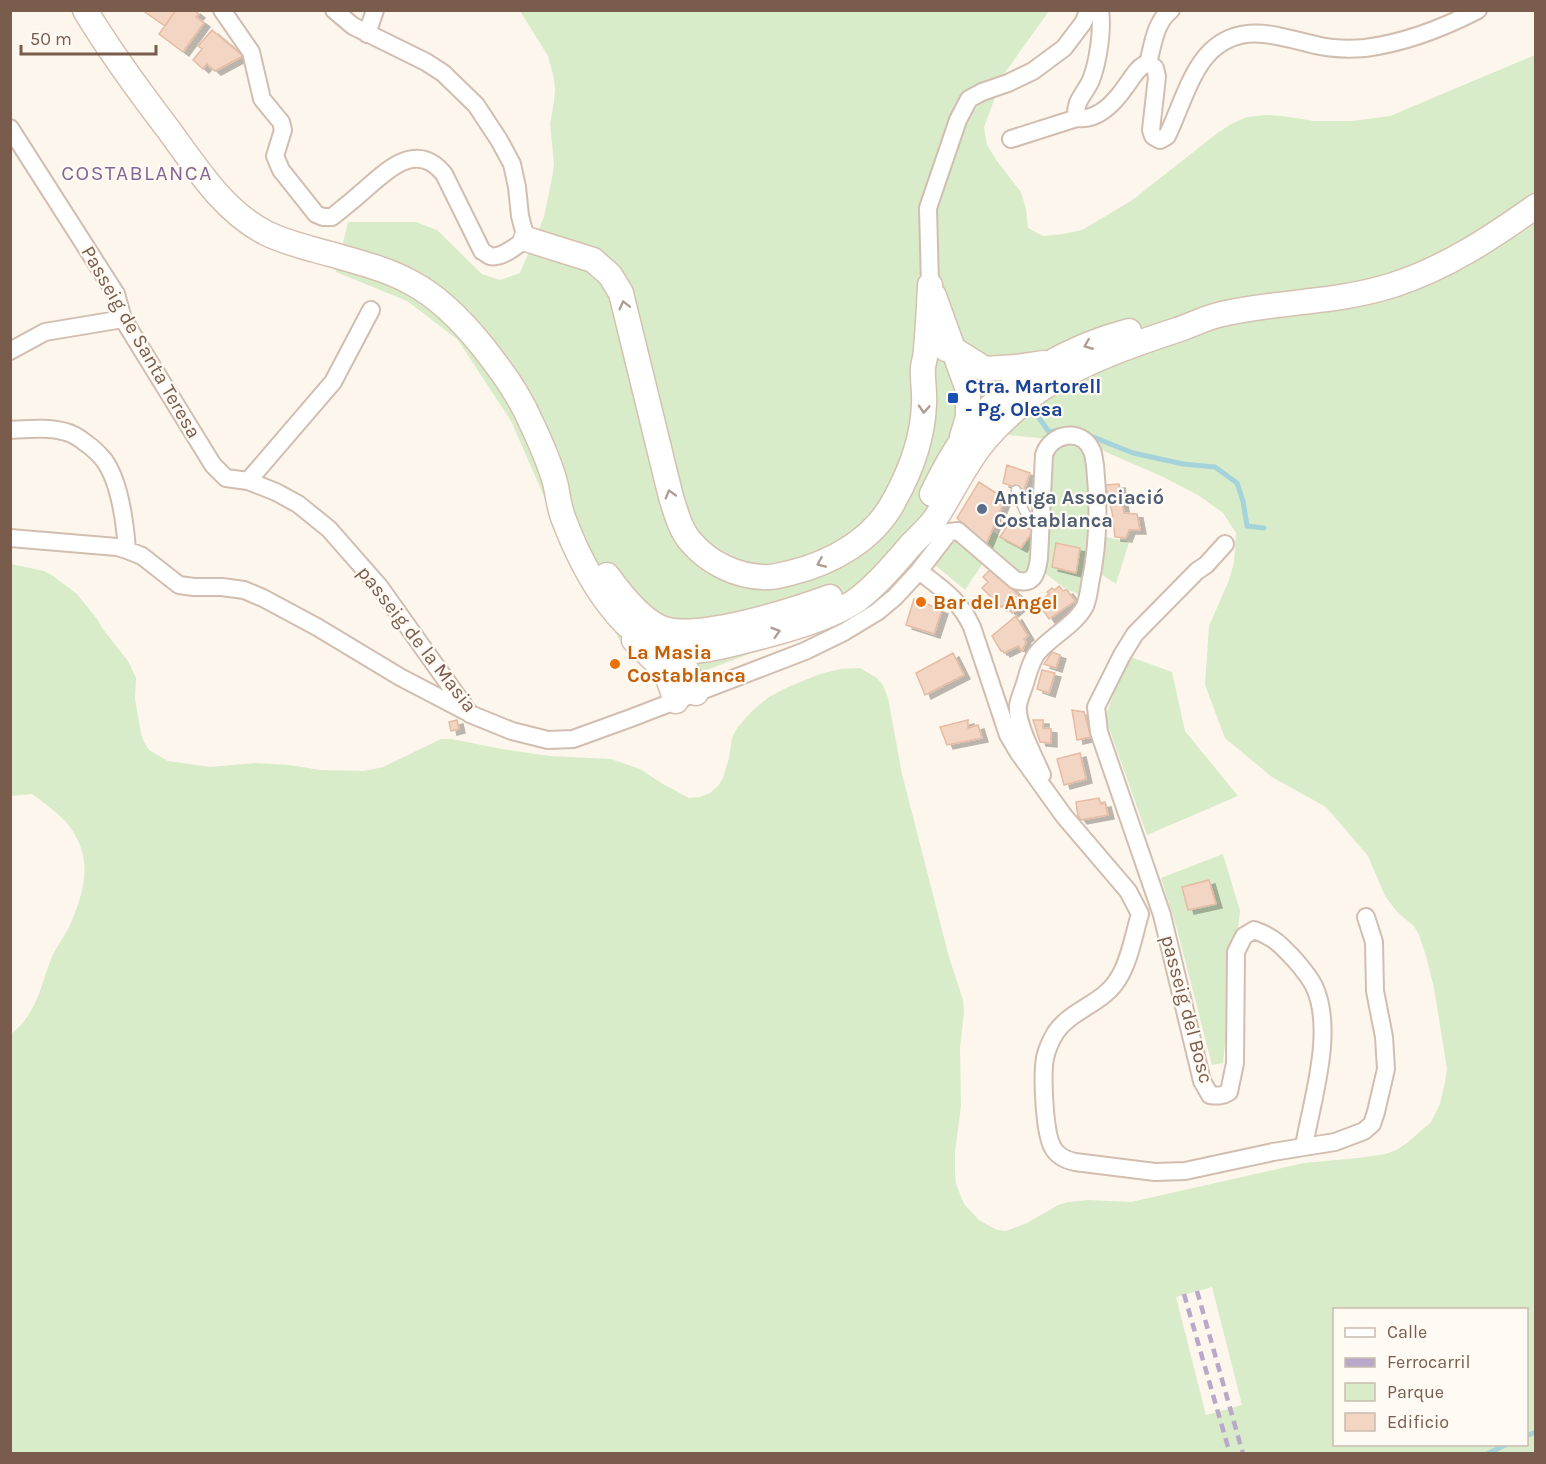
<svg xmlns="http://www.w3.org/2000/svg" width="1546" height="1464" font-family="Karla,sans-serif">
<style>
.green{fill:#d8ecc9;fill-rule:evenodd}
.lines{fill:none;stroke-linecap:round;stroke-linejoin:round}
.stream{stroke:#a5d3da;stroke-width:5}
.building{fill:#f3d5c3;stroke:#e6bba3;stroke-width:1.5;filter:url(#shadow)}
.lane-casing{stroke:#d1beb0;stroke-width:11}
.street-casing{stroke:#d1beb0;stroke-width:20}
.secondary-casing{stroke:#d6c0b0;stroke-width:27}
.lane{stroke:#fff;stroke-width:8}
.street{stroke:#fff;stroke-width:16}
.secondary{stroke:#fff;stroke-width:24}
.rail{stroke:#b9a8c9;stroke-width:4.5;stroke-dasharray:9 6;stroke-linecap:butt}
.oneway{stroke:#af9d94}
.transit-dot{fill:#1a4fb4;stroke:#fffaf3;stroke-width:2}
.service-dot{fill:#5c6f8a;stroke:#fffaf3;stroke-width:2}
.food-dot{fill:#e8710a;stroke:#fffaf3;stroke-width:2}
.labels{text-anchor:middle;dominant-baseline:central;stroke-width:4.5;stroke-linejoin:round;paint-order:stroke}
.street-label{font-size:20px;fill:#7a5c4d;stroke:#fffaf3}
.transit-label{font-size:20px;font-weight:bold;fill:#164399;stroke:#fffaf3;text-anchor:start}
.service-label{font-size:20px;font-weight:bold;fill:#4e5e75;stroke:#fffaf3;text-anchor:start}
.food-label{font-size:20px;font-weight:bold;fill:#c56008;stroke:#fffaf3;text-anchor:start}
.neighbourhood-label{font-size:21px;letter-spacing:1.5px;fill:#846695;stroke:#fffaf3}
</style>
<defs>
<filter id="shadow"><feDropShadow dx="6" dy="4" stdDeviation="0" flood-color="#0004"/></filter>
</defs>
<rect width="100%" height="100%" fill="#fdf6ec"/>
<path class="green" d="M520,11H1049L1004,74L984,127L987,145L997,161L1021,192L1026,209L1028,228L1043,236L1063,234L1082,230L1131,201L1215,135L1231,124L1247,117L1266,115L1283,116L1314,121H1352L1390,116L1535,55V1453H11V1034C37,1013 40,988 51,959C55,948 64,938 69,927C86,889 95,854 64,820C54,810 43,802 32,794L11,796V564L44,571L53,576L77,594L97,619L102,628L128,661L136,678L135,699L141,733L144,742L149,750L168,761L210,767L256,763L289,765L321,770L364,771L383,767L441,739H452L502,749L550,756L611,759L640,769L663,784L689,798L700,797L710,793L718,786L723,778L729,758L732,738L737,728L752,711L769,697L788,687L820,674L840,669L860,668L877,678L883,685L888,698L902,774L949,957L963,1000L964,1012L960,1048L961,1106L955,1152V1172L956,1184L964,1204L979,1220L997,1230L1006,1231L1027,1223L1058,1205L1068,1202L1089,1200L1131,1202L1304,1163L1358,1158L1386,1154L1396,1150L1407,1143L1431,1122L1440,1104L1445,1082L1447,1069L1434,988L1426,956L1419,935L1414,926L1398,913L1385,896L1368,856L1326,807L1272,777L1225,738L1205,685L1209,626L1229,580L1234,562L1236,533L1223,513L1198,495L1161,476L1099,449L1038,438L1000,434L964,476L905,577L897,584L821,627L688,677L646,663L620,641L557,526L511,421L458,340L407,301L336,272L348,222H416L437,230L482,274L500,280L520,273L544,217L553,173L554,163L550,124L554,102L555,90L554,79L548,56ZM1212,1287L1242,1405L1206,1415L1176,1297ZM1334,1310H1526V1444H1334Z
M1068,445L1084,448L1091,461L1094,526L1080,596L1074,592L1067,590L1042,571L1049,457L1058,447Z
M993,531L1000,537L1021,548L1033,532L1029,565L1025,573L1016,571L986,545Z
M1106,537L1129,542L1116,584L1101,574Z
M955,538L983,563L965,590L935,565Z
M1128,656L1172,672L1185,731L1238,796L1147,835L1105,717Z
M1223,854L1240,911L1223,1063L1212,1065L1177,929L1161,878Z"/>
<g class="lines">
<path class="stream" d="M1037,415L1049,432L1059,430
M1088,435L1133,453L1183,464L1215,467L1237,483L1243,501L1247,526L1264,528
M1526,1436L1536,1432
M1487,1454L1507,1444"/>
</g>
<path class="building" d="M142,10H176L165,26Z
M176,10H194L199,14L196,17L204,23L183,52L159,34Z
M212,30L243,56L215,71L207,64L203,69L193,60L202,49L198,46Z
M1007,465L1030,473L1024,490L1003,483Z
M979,482L1005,499L986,545L957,518Z
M1119,484L1124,513L1137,514L1140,530H1129L1126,538L1115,537L1112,512L1105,485Z
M1012,519L1033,531L1021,548L1000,537Z
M1056,543L1080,548L1076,573L1052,567Z
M992,568L1025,602L1012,613L1004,605L1001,607L982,588L988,582L983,577Z
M1059,586L1063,591L1067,590L1075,601L1049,619L1038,603L1049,594L1047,592L1052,588L1055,590Z
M914,599L942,610L934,634L906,625Z
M1016,616L1028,636L1024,639L1026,642L1022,651L1018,646L1004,653L1003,651H1001L992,636Z
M1052,652L1060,655L1056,668L1044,664Z
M953,653L964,675L925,695L916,673Z
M1042,670L1055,673L1049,693L1037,689Z
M1072,710L1084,712L1091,737L1077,740Z
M457,720L459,729L451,731L449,722Z
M968,720V728L978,725L982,738L947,745L940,727Z
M1033,720H1043V728L1051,729V743L1040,742Z
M1080,753L1086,779L1064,785L1057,759Z
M1099,798L1101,804L1105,803L1108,815L1081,820L1078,816L1076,802Z
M1209,880L1216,904L1188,910L1182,887Z"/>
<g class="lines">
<g class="lane-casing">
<path id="lane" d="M1016,490C1022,506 1025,520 1041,527"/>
</g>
<g class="street-casing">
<path id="street" d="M222,10L251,52L262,99L281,122L283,130L275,156L281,170L316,214L323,217H332C342,209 352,201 361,193C378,179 401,153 425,160C433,162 439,168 444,174L482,251C483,251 489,256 490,256C502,259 517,245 526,239L520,216L517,187L512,164L499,140L476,105L443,73L426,62L353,26L334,10
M1100,10C1103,30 1098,62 1091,80C1085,94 1073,102 1077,118C1098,121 1115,102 1126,86C1133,77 1137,67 1148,63L1155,68L1157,77L1151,130L1153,136L1160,140L1167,136C1180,110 1190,71 1211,51C1244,20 1282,38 1320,46C1334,49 1351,49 1365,48C1404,43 1443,28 1478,10
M367,34L375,10
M1148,63C1153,45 1155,22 1171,10
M10,128L116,294L123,319L213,465L226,478L248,481L276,492L298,504L329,529L379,586L470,714L512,731L548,740L573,739L631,718L805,651L844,632L877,612L895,597L919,571C942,589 959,599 972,627L1008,735L1018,752L1064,816L1128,891L1140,914C1134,934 1129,963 1118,979C1104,1003 1071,1010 1056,1032C1051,1040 1047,1049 1045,1058C1042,1076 1044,1133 1053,1148C1058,1157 1066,1160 1075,1162L1155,1172L1185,1171L1273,1152L1335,1142L1364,1131L1372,1124L1376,1112L1386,1069L1384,1037L1375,991L1374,942L1366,917
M1011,139L1077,118
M930,285L928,208L958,120L969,99L982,92L1008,83L1033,71L1064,48L1083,23L1089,10
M10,351L45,332L123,319
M10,430C29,429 49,427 66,432C74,434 81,439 87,444C93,448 99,454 104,460C120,482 125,523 127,550
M248,481L333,382L371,310
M10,538L117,547L127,550L142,556L179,585L194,587H222L244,590L263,598L317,627L400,677L467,712
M1225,544L1206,565L1197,571L1135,634L1122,655L1096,707L1099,732L1162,915L1202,1081L1210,1095C1218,1096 1223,1096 1229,1092L1235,1063L1236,952L1244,936L1254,930C1274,937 1281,945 1295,960C1302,968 1309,976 1314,986C1335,1030 1312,1100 1304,1146
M919,571L949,532L958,531L1015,580C1034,586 1037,573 1039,558L1044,455C1051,432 1083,428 1092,451C1094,455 1094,461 1095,465C1099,505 1099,544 1090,584C1089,591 1088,599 1085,606C1076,624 1052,636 1039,651C1032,658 1029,670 1026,680C1024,688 1019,698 1018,706C1016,724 1035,758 1042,775"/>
</g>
<g class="secondary-casing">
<path id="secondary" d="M85,10C110,52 139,91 168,129C196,167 223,211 266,233C286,243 309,248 330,254C358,262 387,269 412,283C440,298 463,322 483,347C501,370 518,393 530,420C539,439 549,461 555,482C558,495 559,508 564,520C582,567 622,647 679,651C706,653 738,642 764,636C791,629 831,617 854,602C873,589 894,565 909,547C917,538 928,529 935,519C951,495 963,468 981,445C996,426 1024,400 1044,387C1086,361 1131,345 1177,330C1192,325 1207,317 1222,314C1279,301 1337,303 1393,285C1446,268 1491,238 1536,206
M526,239L593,260L610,275L621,293L671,497C676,512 680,530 691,542C709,563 736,576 763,577C772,578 781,575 790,573C832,563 875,539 895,499C911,470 923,436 924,404C925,392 922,379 923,367C924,361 926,355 926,349C928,328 929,307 930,285
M934,296L968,390V417L962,437
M946,349H953L985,369L1016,367L1044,363
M932,494C944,469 958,444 975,423C1014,378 1071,346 1129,331
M607,575C620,593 640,618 659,627C694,643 794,610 830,597
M634,640L661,667L667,675L676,701
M667,640C682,655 688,674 696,693"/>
</g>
<use href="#lane" class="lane"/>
<use href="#street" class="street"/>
<use href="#secondary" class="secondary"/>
<path class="rail" d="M1197,1291L1243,1454
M1184,1294L1230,1454"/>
</g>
<defs><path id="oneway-chevron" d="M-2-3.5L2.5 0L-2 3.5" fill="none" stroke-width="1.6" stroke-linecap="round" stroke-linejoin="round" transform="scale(1.5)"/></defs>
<g class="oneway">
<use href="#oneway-chevron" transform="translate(624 305) rotate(-104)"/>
<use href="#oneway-chevron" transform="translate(1088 345) rotate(158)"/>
<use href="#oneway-chevron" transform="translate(924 409) rotate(94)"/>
<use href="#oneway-chevron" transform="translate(670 494) rotate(-106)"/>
<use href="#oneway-chevron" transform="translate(821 563) rotate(157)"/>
<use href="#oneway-chevron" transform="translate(776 632) rotate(-17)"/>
</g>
<rect class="transit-dot" x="947" y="392" width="12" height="12" rx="3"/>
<circle class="service-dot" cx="982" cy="509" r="6"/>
<g class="food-dot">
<circle cx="921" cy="602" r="6"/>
<circle cx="615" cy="664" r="6"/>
</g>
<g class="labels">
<g class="street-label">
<text transform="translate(141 342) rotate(60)">Passeig de Santa Teresa</text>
<text transform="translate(417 639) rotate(52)">passeig de la Masia</text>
<text transform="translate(1187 1009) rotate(75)">passeig del Bosc</text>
</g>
<g class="transit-label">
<text x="965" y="386">Ctra. Martorell<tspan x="965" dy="23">- Pg. Olesa</tspan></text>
</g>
<g class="service-label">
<text x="994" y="497">Antiga Associació<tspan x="994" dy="23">Costablanca</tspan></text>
</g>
<g class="food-label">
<text x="933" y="602">Bar del Angel</text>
<text x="627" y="652">La Masia<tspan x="627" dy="23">Costablanca</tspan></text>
</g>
<g class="neighbourhood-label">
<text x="137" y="173">COSTABLANCA</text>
</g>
</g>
<rect width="1546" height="1464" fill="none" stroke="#7a5c4d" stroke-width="24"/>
<rect x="1333" y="1308" width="195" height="138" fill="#fffaf3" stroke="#cabbb1" stroke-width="1.5"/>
<rect x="1345" y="1328" width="30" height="9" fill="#ffffff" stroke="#cabbb1" stroke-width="1.5"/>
<text x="1387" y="1338" font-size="18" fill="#7a5c4d">Calle</text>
<rect x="1345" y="1358" width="30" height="9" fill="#b9a8c9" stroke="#cabbb1" stroke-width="1.5"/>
<text x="1387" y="1368" font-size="18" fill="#7a5c4d">Ferrocarril</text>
<rect x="1345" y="1383" width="30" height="18" fill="#d8ecc9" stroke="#cabbb1" stroke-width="1.5"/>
<text x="1387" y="1398" font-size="18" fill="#7a5c4d">Parque</text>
<rect x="1345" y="1413" width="30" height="18" fill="#f3d5c3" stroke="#cabbb1" stroke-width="1.5"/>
<text x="1387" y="1428" font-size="18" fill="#7a5c4d">Edificio</text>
<path d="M21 45v9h135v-9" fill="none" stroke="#7a5c4d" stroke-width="3"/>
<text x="30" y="45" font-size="18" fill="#7a5c4d" stroke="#fffaf3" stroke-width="4.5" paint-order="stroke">50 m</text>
</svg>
